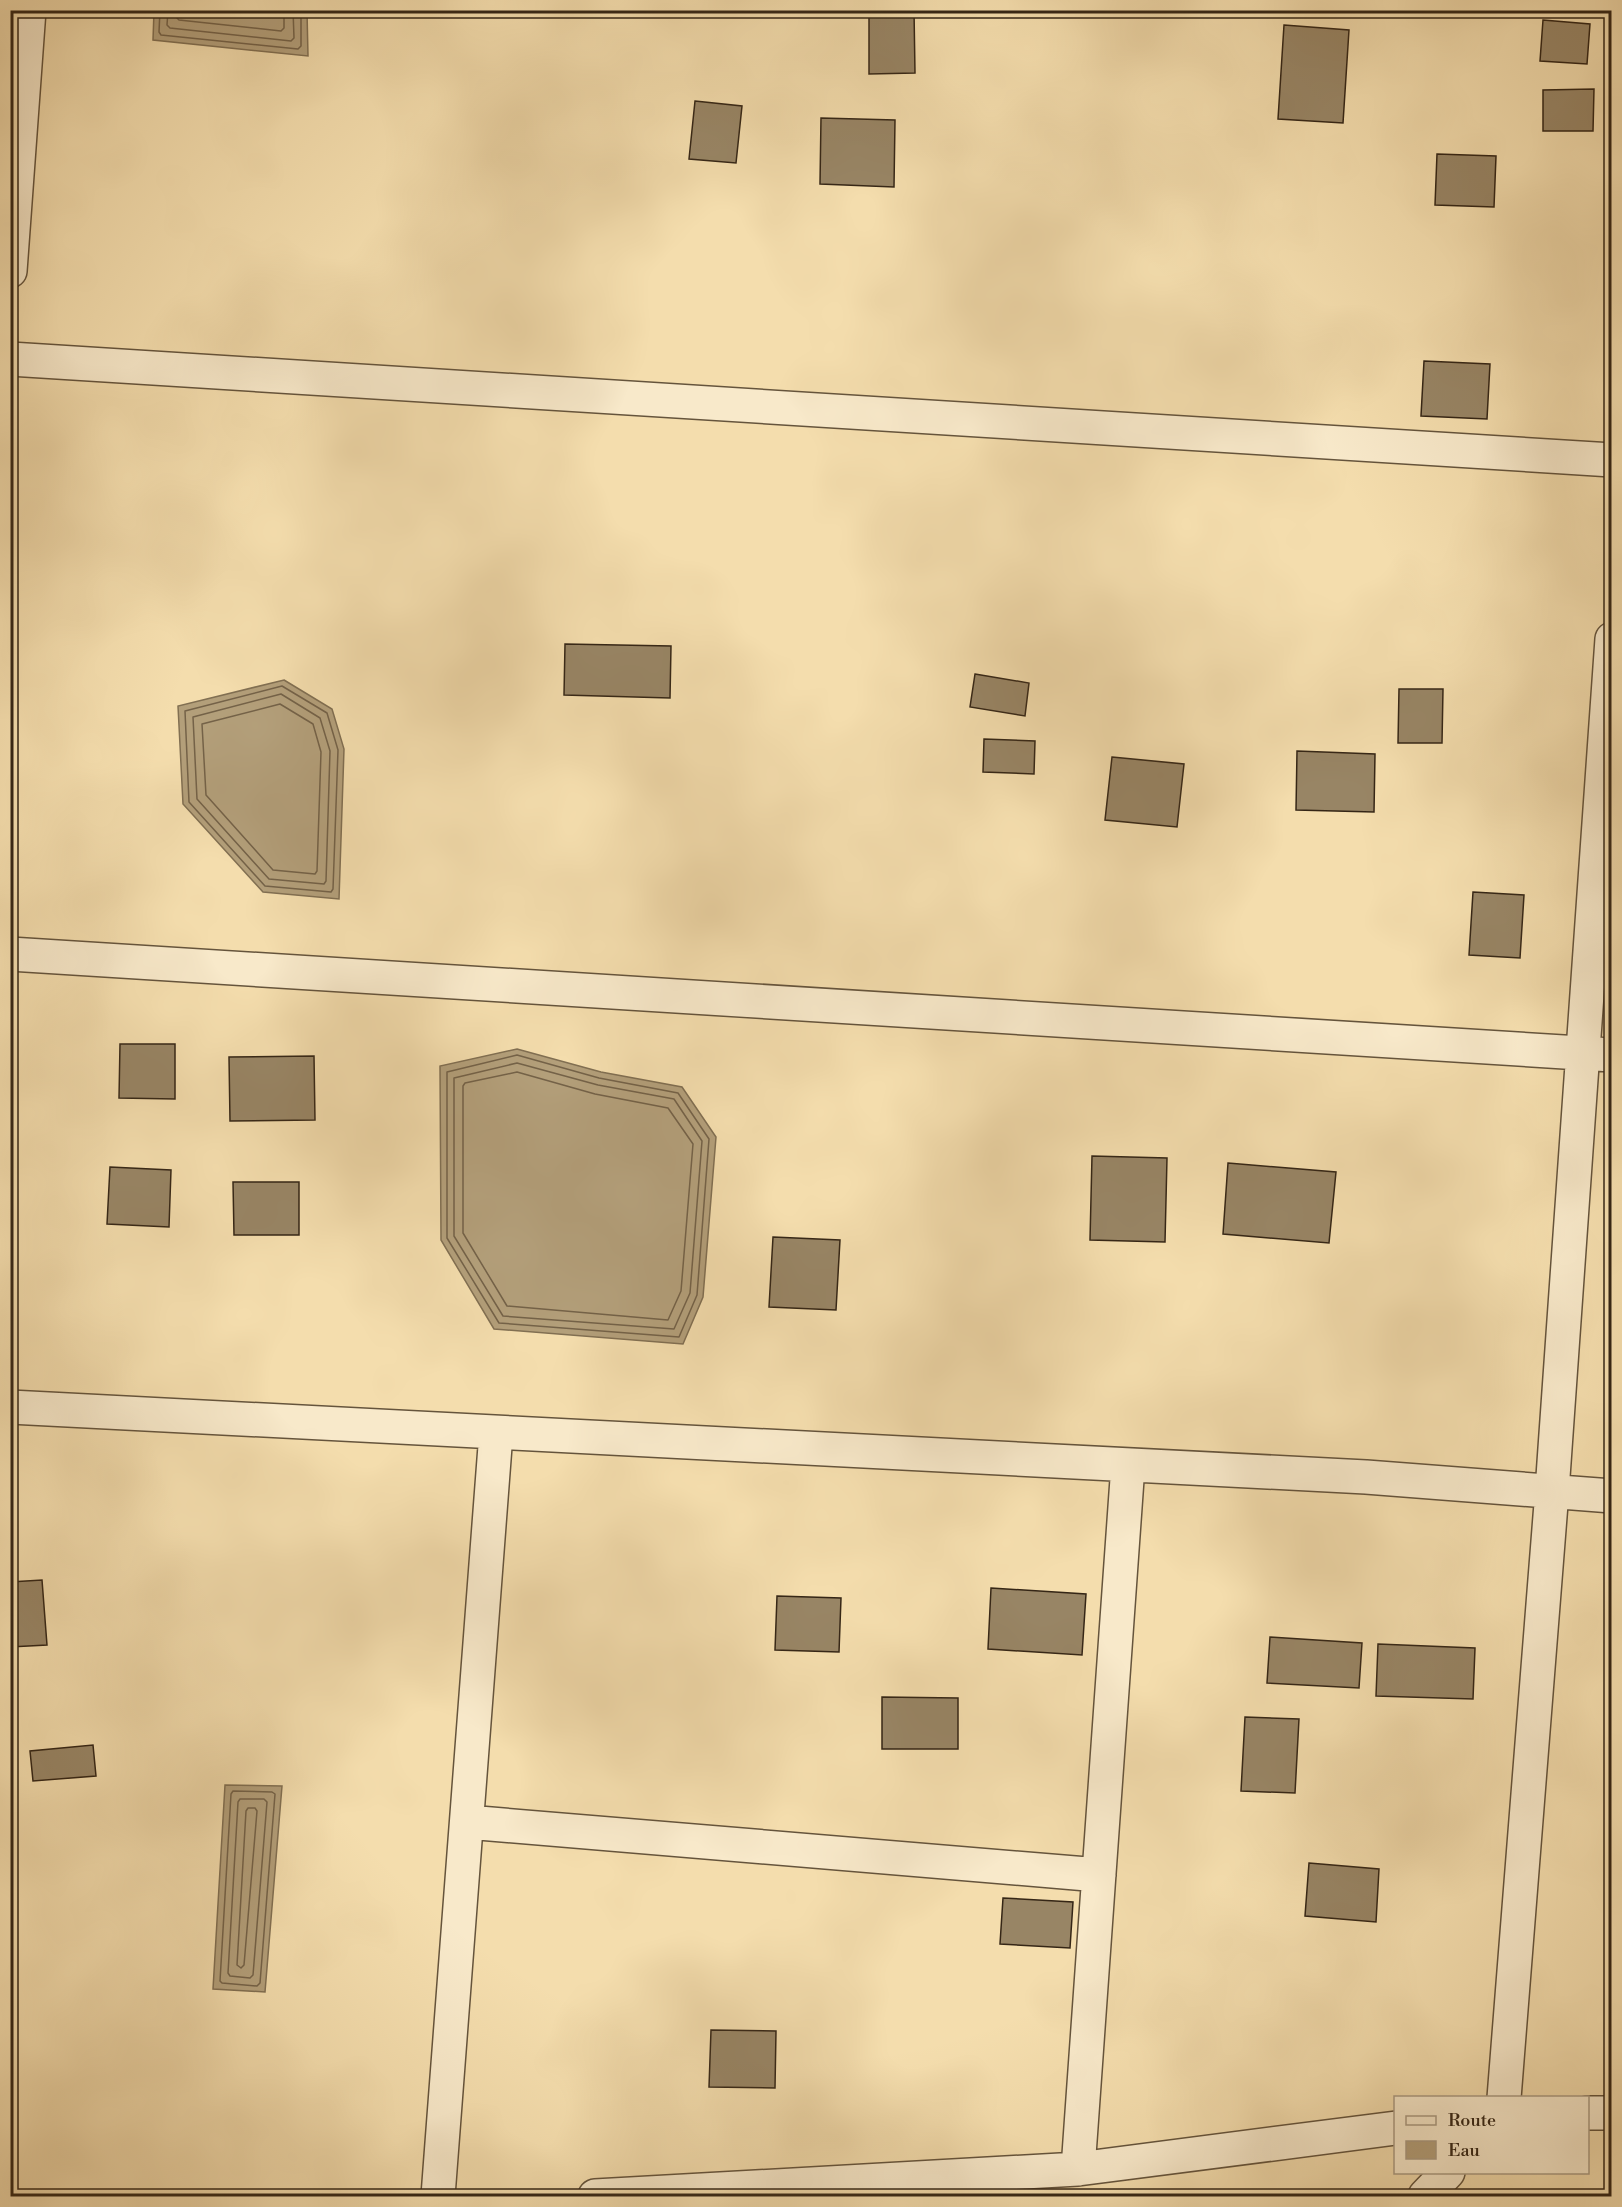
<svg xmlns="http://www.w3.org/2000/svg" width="1622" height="2207" font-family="'Libre Bodoni',serif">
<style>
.water{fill:#b39f7a;stroke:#816f52;stroke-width:1.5}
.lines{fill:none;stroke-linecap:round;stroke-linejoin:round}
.shore{stroke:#746248;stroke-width:1.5}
.building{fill:#988565;stroke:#352616;stroke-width:1.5}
.minor-casing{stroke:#65543c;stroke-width:36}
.minor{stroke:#f8e9ca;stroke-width:33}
</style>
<rect width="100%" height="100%" fill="#f4ddad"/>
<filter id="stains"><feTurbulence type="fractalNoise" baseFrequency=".00333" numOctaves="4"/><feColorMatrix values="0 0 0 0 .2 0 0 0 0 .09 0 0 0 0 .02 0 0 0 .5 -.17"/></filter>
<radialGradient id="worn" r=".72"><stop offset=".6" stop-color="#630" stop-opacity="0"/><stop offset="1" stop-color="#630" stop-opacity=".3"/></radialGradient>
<path class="water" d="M154,11H307L308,56L153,40Z
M284,680L332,709L344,749L339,899L263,892L183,804L178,706Z
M517,1049L601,1072L682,1087L716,1137L703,1297L683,1344L494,1329L441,1240L440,1066Z
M225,1785L282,1786L265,1992L213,1989Z"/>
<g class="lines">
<path class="shore" d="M160,10L159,32L161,35L298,49L301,46V10
M168,10L167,25L170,28L291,41L294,38L293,10
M177,10V18L179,20L281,31L284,28V10
M282,686L327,713L338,750L333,889L331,892L265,886L189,802L185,711Z
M281,694L320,718L330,751L326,881L324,884L269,879L197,799L193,717Z
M280,704L313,724L321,752L317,871L315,874L273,870L206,795L202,724Z
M517,1055L599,1078L678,1093L709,1139L697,1295L679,1337L499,1323L447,1238V1072Z
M517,1063L598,1085L674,1099L702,1141L690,1293L674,1329L503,1316L454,1236V1078Z
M517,1072L595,1094L668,1108L693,1144L681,1291L668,1320L507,1306L463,1233V1086L465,1083Z
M233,1791L272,1792L275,1794L260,1983L257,1986L222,1983L220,1981L231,1794Z
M240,1799H264L267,1802L253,1975L250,1978L230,1976L228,1973L238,1802Z
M248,1808H255L257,1811L244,1965L241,1968L237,1965L246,1811Z"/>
</g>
<path class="building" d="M869,10H914L915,73L869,74Z
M1543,20L1590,24L1587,64L1540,61Z
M1284,25L1349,30L1343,123L1278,119Z
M1594,89L1593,131H1543V90Z
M695,101L742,106L736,163L689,159Z
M821,118L895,120L894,187L820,184Z
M1437,154L1496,156L1494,207L1435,205Z
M1424,361L1490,364L1487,419L1421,416Z
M565,644L671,646L670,698L564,695Z
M975,674L1029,683L1025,716L970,707Z
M1399,689H1443L1442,743H1398Z
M984,739L1035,741L1034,774L983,772Z
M1297,751L1375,754L1374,812L1296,810Z
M1112,757L1184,764L1177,827L1105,820Z
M1473,892L1524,895L1520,958L1469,955Z
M120,1044H175V1099L119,1098Z
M314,1056L315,1120L230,1121L229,1057Z
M1092,1156L1167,1158L1165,1242L1090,1240Z
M1228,1163L1336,1172L1329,1243L1223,1234Z
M110,1167L171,1170L169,1227L107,1224Z
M233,1182H299V1235H234Z
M773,1237L840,1240L836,1310L769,1307Z
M42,1580L47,1645L10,1647V1582Z
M991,1588L1086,1594L1082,1655L988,1649Z
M777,1596L841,1598L839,1652L775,1650Z
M1270,1637L1362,1643L1359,1688L1267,1683Z
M1378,1644L1475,1648L1473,1699L1376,1696Z
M882,1697L958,1698V1749H882Z
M1245,1717L1299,1719L1295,1793L1241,1791Z
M93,1745L96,1776L33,1781L30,1751Z
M1309,1863L1379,1869L1376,1922L1305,1916Z
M1003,1898L1073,1902L1070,1948L1000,1944Z
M711,2030L776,2031L775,2088L709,2087Z"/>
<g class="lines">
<g class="minor-casing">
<path id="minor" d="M10,271L29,10
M10,359L1612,460
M10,954L1612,1055
M10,1407L1366,1477L1612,1496
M467,1822L1099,1875
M1504,2098L1552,1491L1612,639
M1588,2113H1612
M1078,2169L1128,1465
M438,2196L496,1433
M595,2196L1078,2169L1396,2128
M1425,2196L1448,2172"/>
</g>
<use href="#minor" class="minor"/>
</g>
<rect width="1622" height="2207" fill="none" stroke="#f4ddad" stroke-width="36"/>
<rect x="12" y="12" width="1598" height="2183" fill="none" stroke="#352616" stroke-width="3"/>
<rect x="18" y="18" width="1586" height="2171" fill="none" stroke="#352616" stroke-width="1.5"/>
<rect x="1394" y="2096" width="195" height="78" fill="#f8e9ca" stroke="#aa9b82" stroke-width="1.5"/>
<rect x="1406" y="2116" width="30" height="9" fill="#f8e9ca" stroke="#aa9b82" stroke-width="1.5"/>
<text x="1448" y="2126" font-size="18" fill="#352616">Route</text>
<rect x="1406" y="2141" width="30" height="18" fill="#b39f7a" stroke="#aa9b82" stroke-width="1.5"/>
<text x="1448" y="2156" font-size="18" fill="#352616">Eau</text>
<rect width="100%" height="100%" filter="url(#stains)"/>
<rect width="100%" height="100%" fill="url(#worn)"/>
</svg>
